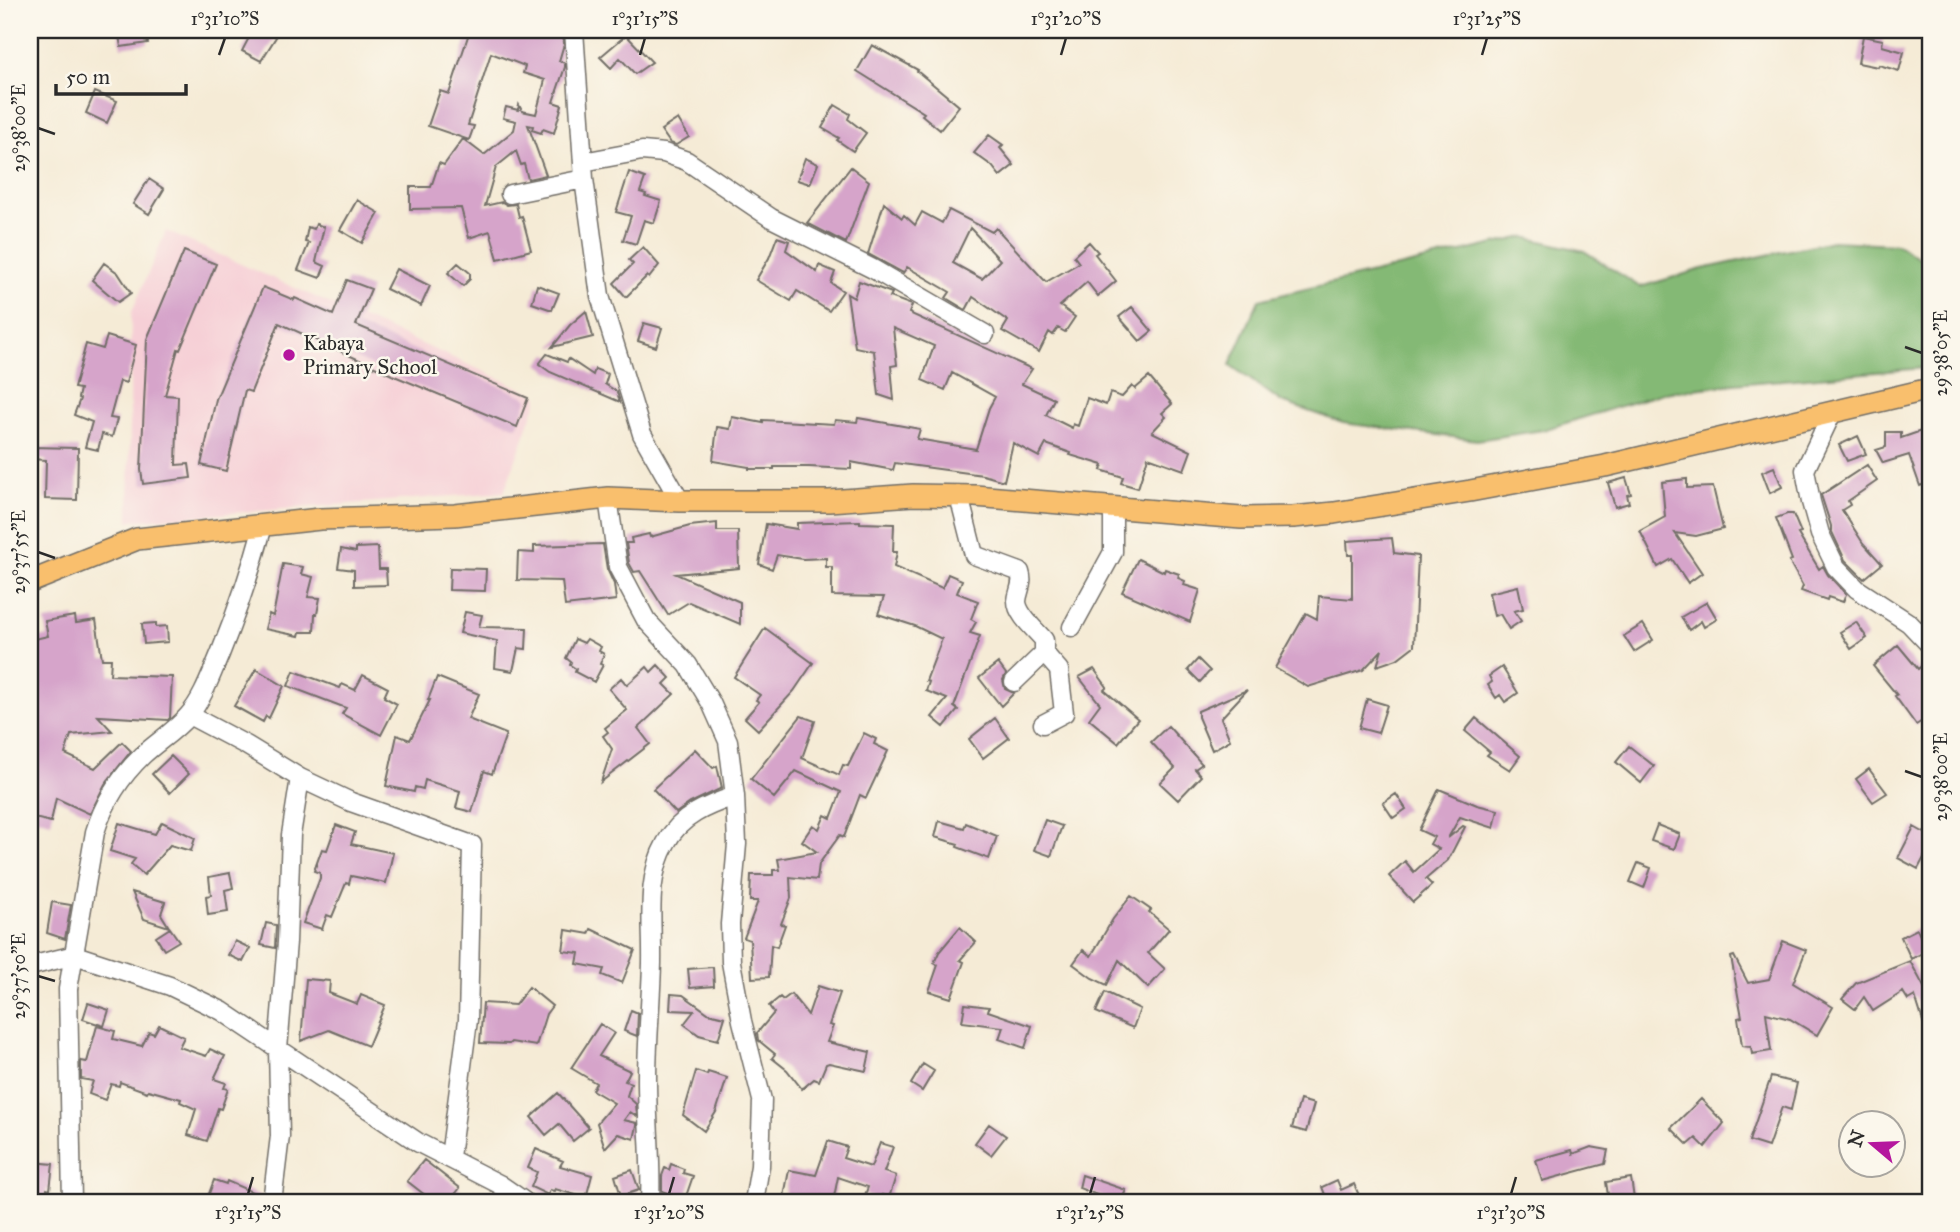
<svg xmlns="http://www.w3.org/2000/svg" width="1960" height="1232" font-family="'IM FELL Great Primer',serif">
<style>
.built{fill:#f6cfd6}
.forest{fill:#84b974;stroke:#587250;stroke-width:2}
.building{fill:#d6a4ca;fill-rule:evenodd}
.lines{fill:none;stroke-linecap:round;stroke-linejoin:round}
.minor-casing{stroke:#726e67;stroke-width:21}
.major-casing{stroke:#726e67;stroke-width:24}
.minor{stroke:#fff;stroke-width:18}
.major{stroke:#f9bf6d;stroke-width:21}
.ticks{fill:none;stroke:#2b2b2b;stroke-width:2.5}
.poi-dot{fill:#b5179e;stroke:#fbf7ec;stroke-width:2.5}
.labels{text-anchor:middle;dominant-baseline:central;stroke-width:5;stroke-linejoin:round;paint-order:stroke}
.poi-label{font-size:21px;fill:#2b2b2b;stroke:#fbf7ec;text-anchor:start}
.neatline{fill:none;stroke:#2b2b2b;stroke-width:2.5}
.ticks-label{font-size:18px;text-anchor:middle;fill:#2b2b2b}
</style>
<rect width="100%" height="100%" fill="#fbf7ec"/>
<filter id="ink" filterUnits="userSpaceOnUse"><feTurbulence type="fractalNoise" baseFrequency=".0143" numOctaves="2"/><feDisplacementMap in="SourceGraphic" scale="14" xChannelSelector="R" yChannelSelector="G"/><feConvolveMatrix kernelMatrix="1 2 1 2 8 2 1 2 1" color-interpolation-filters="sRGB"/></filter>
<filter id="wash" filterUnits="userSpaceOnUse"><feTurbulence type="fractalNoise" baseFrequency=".00686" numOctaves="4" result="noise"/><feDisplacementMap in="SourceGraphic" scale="28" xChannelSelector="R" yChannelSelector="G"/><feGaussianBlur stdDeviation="1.57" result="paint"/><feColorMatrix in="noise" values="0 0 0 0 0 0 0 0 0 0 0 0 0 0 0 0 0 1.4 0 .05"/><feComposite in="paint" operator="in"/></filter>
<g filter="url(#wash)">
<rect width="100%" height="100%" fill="#f5ebd6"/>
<path class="built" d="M166,231L539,396L504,492L129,521L131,314Z"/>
<path class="forest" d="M1524,237L1584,251L1640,287L1702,269L1832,241L1896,244L1930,264V371L1924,368L1734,384L1663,393L1543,430L1477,440L1343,423L1282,402L1230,365L1259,300Z"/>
<g id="blocks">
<path class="building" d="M118,30H146L148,43L121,47Z
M253,30H264L276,37L261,61L242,51Z
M470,30H513L533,35L534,30H563L564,44L559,61L565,63V67L553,102L562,105L554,133L543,129L541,133L532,130L533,126L528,125L546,175L528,179L524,164L521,165L516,151L496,167L485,206L502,202L507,205L516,204L519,217L522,216L531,250L498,259L490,231L469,238L461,208L410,209V187H431L439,163L444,165L463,139L484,155L514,130L516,121L503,118L506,107L518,110L519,105L522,111L536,114L545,80L523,73L525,66L491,53L468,125L474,126L469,140L428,126L440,91L449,94Z
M626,35L652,62L635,74L620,58L611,68L600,57Z
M1863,36L1883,40L1882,46L1904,52L1899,71L1879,65L1878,67L1858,63Z
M872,45L918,70L917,71L959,106L940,130L922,115L924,113L857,71Z
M95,92L117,101L107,123L86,113Z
M835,105L850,114L848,119L866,133L853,151L837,140L839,138L822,128Z
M678,119L689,137L676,145L670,143L661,130Z
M989,135L1003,145L1000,148L1014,165L1000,176L992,166L974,153Z
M805,158L818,164L810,184L797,180Z
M851,167L869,181L846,243L807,223Z
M629,172L645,178L640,192L646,194L645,196L661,201L654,223L644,220L636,244L623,240L631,216L616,212Z
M149,179L164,189L149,214L133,204Z
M357,200L379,213L362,243L340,230Z
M884,203L902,218L904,215L915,225L922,212L942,223L949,210L992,232L996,228L1046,282L1079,263L1074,256L1089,242L1098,252L1095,254L1116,281L1098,296L1087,282L1060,306L1075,317L1065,332L1058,328L1053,335L1049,332L1039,352L1002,331L1008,321L973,297L966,310L946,298L950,292L907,267L903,273L868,254ZM970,228L1000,260L982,279L953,263Z
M316,224L324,227L316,262L325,266L320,278L298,270L309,243L305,242L308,227L314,229Z
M777,237L789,241L786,250L817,272L819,265L835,272L831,283L843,291L829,311L797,291L791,301L756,280L769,258Z
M643,247L659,265L649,278L647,276L626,297L614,283L633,264L629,260Z
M184,251L216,264L180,350L178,349L165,395L178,396L176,465L189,464L191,478L143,484L141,470L147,339Z
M104,263L118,273L131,293L118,302L92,280Z
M458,263L470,273V279L463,286L448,273Z
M396,269L430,286L421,306L386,289Z
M347,280L371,289L356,325L528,398L517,427L392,375L279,323L251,392L245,390L226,471L201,465L216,399L263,287L294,300L295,298L333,315Z
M859,281L892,293L890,297L912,305L909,313L1032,369L1022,384L1054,399L1046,415L1072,428L1073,424L1078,426L1087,398L1106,405L1110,393L1122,397L1132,386L1135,389L1149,377L1172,404L1162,413L1166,417L1152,432L1191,451L1184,470L1148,457L1138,488L1121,483L1123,477L1101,470L1103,465L1070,455L1071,453L1046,444L1039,457L1013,443L1004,481L983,475L895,463L893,470L851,462V469L809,467H774V469H749V467L713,461L717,427L730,429L732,417L763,423V420L834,424L835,420L857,422L858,418L920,429L917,439L976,449L989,408L995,397L952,373L945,390L922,380L934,346L893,328L897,365L891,366L894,400L879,395L874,351L855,347L847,294L854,298Z
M537,285L559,293L552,310L532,303Z
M1132,307L1152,331L1140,341L1119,317Z
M586,311L593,337L552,347L570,325Z
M644,323L662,328L656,347L638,341Z
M107,336L136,345L126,383L120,381L110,418L117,419L112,437L102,434L98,450L85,447L92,422L74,415L80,399L78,398L80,389L74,388L86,344L103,349Z
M547,354L567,362L569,359L593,375L595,369L608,374L605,384L617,392L620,402L550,372L539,364Z
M1927,429L1930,438V482L1920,486L1909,455L1883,463L1876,450L1886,447V432H1901V438Z
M1858,436L1866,454L1847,461L1839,445Z
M30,447L78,448L77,500L45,499L46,460L30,459Z
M1867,465L1877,481L1848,501L1850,505L1842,510L1863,543L1882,564L1864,579L1845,560L1831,530V526L1821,495Z
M1774,467L1782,487L1770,493L1762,472Z
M1626,478L1631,494L1627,495L1629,503L1615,507L1608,483Z
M1687,479V488L1713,487L1723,529L1696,536L1675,533L1702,573L1688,583L1672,559L1658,567L1640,531L1665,517L1662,482Z
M1787,514H1793L1801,533L1798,534L1819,569L1823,566L1828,575L1846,594L1843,602L1828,597L1827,600L1801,591L1803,586L1789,561L1792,560L1776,518Z
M860,521V523L894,524L893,552H897L894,567L942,588L948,574L962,580L957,593L978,601L971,619L976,622L970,633L980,636L954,707L958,710L944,727L932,717L947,699L926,691L929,682L926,681L942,639L915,626L878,614L884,597L832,596V567H826V558L803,559L777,555L772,569L759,564L766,524L797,529V523Z
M717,523V531H738L739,568L676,574L740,602V624L689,602L668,615L640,571L634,572L629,563L626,543H632L631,538L649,534L650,537L690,526Z
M1392,538L1394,553L1418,556L1414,646L1397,659L1377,666L1382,650L1363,670L1308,687L1275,668L1306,613L1317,619L1319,596L1352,599V555H1348L1347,541Z
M603,544L607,569L614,584L616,600L565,606L562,581L517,580L518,552L534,553V546Z
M378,547L379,569H386L387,585L354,586V570L338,568L341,549L356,552V548Z
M1138,559L1164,572L1165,569L1179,574L1178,578L1185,581L1184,585L1200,590L1190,622L1122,592Z
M283,564L303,567L301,574L313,577L308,597L320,598L317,614H315L314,632H300L299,636L265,629L269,614L273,616Z
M450,568L486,569L485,591L449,590Z
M1518,586L1523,609L1514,611L1521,621L1509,629L1500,614L1494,616L1489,593Z
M1707,602L1717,619L1704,627L1701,621L1689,630L1681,617Z
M465,612L482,615L479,627L527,628L526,649L518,648L513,671L495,668L497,641L460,633Z
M75,616L76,623L96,620L102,659H111L110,675L172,677L170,718L168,720L98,716L112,731L71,735L65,754L95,768L122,742L131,751L105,784L90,814L56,798L51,822L30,817V732L35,714L36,679L30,680V640L48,636L45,621Z
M1856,622L1867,638L1851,649L1840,632Z
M156,623V627L167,626L168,642L144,644L142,624Z
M1643,624L1653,640L1634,652L1624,636Z
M765,628L813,663L794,691L758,730L745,718L759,702L756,700L760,695L734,677Z
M575,639L584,643L587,639L601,647L599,651L604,654L600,664L603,665L594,682L575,672L576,669L570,665L571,662L566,658Z
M1898,645L1918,669L1930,659V716L1916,725L1895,696L1897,695L1873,666Z
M1198,659L1210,671L1200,682L1188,670Z
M998,663L1006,674L1003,680L1005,689L1014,693L1001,706L979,678Z
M658,665L670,678L664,684L674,694L638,728L650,744L601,782L612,749L603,736L608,732L605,728L627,710L609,689L621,678L627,685L647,667L651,672Z
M1502,667L1518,693L1505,702L1500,695L1496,698L1488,685L1492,682L1489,676Z
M256,669L284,686L269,718L266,716L263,722L234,706Z
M1094,669L1107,687L1104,690L1138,719L1118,743L1089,719L1100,704L1079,677Z
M294,671L340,688L342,684L355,690L363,675L388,688L384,697L397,704L381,735L342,714L346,708L288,686Z
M437,677L479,694L468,719L506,734L492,774L484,771L472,812L456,808L460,791L425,780L423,789L415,787L414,792L386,786L397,735L410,740L430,700H428Z
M1247,690L1221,718L1230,740L1212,750L1198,717V711Z
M1367,699L1387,705L1378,733L1359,728Z
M801,716L815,721L802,758L839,775L843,765L848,766L864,733L876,739L874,744L888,751L866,798L860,795L844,837L840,835L819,864L817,880L790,877L791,898L781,924L785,925L777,947L771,945L769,977L752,978L750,940L744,938L758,901H750L751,875H773V870H780L778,859L817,852L802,841L813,825L819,829L825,815L831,818L841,792L796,771L774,798L751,779Z
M995,718L1009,738L983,758L969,739Z
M1476,718L1520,756L1510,770L1487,755L1490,752L1465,731Z
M1168,726L1202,764L1195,769L1201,776L1178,800L1160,783L1175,768L1151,742Z
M1629,746L1654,766L1641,783L1616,762Z
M695,749L713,768L717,766L722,788L690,803L676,813L653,789Z
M171,756L189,774L170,793L152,774Z
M1869,769L1887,793L1873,802L1856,779Z
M1439,789L1477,805L1498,810L1494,828L1460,817L1448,838L1463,826L1465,827L1448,860L1426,879L1432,885L1413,902L1389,876L1405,861L1414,872L1439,849L1430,844L1434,837L1419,830Z
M1396,794L1406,809L1393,818L1383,803Z
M1045,820L1062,826L1051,856L1034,850Z
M939,821L964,828L966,823L997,836L989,859L957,847L958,844L935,837Z
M162,822L195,838L191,851L170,845L144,875L131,864L135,859L110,851L119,823L155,834Z
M336,825L355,832L351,844L393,853L386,883L351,876L349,884L346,883L332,917L327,915L322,929L303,923L320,878V873L314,871L322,849L327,850Z
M1657,825L1680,834L1674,849L1651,841Z
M1914,827L1930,836V846L1918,869L1898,858Z
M1638,863L1651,868L1644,888L1630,882Z
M230,873L233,888L225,890L228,912L208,915L206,896L211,895L209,877Z
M132,892L165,902L161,914L169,927L144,919Z
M1131,896L1151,910L1149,912L1169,929L1148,953L1165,969L1148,988L1119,960L1107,985L1092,978L1073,964L1083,950L1091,956L1113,919Z
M52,902L71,905L65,939L47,933Z
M266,923L276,925L275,948L261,945Z
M960,927L976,942L960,960L964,962L951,998L929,991L938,965L934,963L939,952Z
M170,928L179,941L164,950L156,937Z
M591,929L635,950L622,983L602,975L604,969L577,964L579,953L563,951L566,930L589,934Z
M1917,929L1927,951L1911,959L1901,937Z
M235,941L250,948L243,962L228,955Z
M1783,941L1806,950L1793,983L1833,1007L1817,1035L1790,1019L1766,1013L1771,1051L1752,1054L1751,1047L1742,1046L1738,1018L1742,1017L1731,957L1734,956L1748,983L1769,979Z
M1910,961L1930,998V1034H1927L1915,996L1908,1000L1903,992L1873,1011L1864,997L1855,1009L1842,999L1856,983Z
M713,967L714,986L690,988L688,969Z
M306,979L330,981L329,993L357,1004L361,995L385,1005L368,1046L329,1030L301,1041Z
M818,986L840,993L829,1025L833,1026L827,1042L870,1052L866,1071L829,1063L826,1064L819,1081L814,1079L802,1089L787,1070L772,1058L775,1054L758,1040L757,1033L774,1013L769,1006L780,997L783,1000L791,994L808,1015Z
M529,987L552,1006L546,1014L536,1046L511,1042L509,1044L480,1043L483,1003L515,1005Z
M1105,992L1140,1009L1133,1028L1096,1012Z
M671,994L683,995L708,1013L725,1017L718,1040L699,1035L684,1024L694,1011L670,1010Z
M88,1003L109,1010L104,1026L83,1019Z
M965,1004L989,1007L988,1011L1032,1026L1025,1048L999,1039L1003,1027L962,1022Z
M631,1010L638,1013L637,1036L624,1031Z
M600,1024L614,1033L599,1056L630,1071L625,1081L631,1083L627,1096L636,1104L637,1116L630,1112L624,1120L637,1123V1126L634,1139L618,1134L605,1148L597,1123L614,1103L592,1090L596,1083L571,1068Z
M159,1025L184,1037L179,1047L206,1056L210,1049L225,1056L214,1079L226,1083L224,1088L228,1089L221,1109L218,1108L207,1141L188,1135L196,1109L180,1102L181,1099L148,1090L147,1092L120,1082L119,1086L111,1084L105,1100L89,1094L93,1081L81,1079V1061L87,1062L97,1026L115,1031L113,1039L142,1046L149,1032L154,1034Z
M923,1064L934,1071L922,1091L911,1084Z
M696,1071L707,1075L708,1072L727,1078L716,1112L704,1131L683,1115Z
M1771,1077L1797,1083L1791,1110L1782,1107L1768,1147L1749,1141Z
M558,1093L589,1128L573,1141L559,1124L546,1135L531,1117Z
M1701,1099L1724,1123L1705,1147L1696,1138L1688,1145L1671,1128Z
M1300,1100L1314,1104L1306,1132L1292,1128Z
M989,1124L1006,1136L991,1155L975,1143Z
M828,1141L847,1147L843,1158L871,1167L880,1143L893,1147L884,1172L896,1176L889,1198L882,1195L880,1200L865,1195L868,1187L838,1177L833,1202H783L789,1170L816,1175Z
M1591,1147L1608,1150L1605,1164L1542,1181L1536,1160L1572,1150L1573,1154Z
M536,1149L563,1161L560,1166L592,1175L586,1198L555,1189L554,1191L550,1190L548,1195L531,1187L537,1172L528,1168Z
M424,1160L460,1188L449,1202H434L407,1181Z
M33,1162L53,1164L50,1190L47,1189L45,1202H30Z
M671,1164L684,1169L683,1173L693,1176L684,1202L671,1198L672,1195L662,1191V1176L665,1168L669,1170Z
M632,1170L639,1190L621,1196L615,1176Z
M1082,1175L1126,1190L1121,1202H1115L1079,1188Z
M1631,1178L1634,1199L1627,1200V1202H1609L1606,1182Z
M214,1180L226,1184L227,1181L261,1196V1202H206Z
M1337,1180L1341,1190L1354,1184L1362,1202H1314L1326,1197L1322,1187Z"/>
</g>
</g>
<g filter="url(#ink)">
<use href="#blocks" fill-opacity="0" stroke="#726e67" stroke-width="2"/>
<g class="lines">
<g class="minor-casing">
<path id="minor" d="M574,30L584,179L600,296L642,434L680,501
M583,162L642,151L664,153L687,161L771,218L873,269L985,334
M510,194L584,179
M1832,413L1805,470L1811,502L1820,534L1836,567L1857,589L1909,623L1930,645
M959,496L974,555L1020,572C1024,584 1018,590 1017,601C1017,615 1036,630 1044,640V653L1059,670L1064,713L1043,724
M608,498L618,567L646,620L688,665L711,703L728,741L735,796L737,844L730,924L731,962L742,1021L762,1100L760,1166L754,1202
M1072,627L1113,552V507
M1014,682L1044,653
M189,715L246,745L300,778L351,802L472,845L468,1020L450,1157
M30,966L75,955L170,986L222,1011L419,1143L499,1184L525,1202
M72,1202L68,989L95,832C104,803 121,776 143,755C157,742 175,731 188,716C203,699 211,675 220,654C237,612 251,570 263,526
M272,1202L280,1136L278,1049L287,942L291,835L300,778
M650,1202C652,1162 647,1121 647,1080C647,1041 651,1002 652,963C653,922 645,880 666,843C680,816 708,805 735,796"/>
</g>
<g class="major-casing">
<path id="major" d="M30,582L137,539L320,519L455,515L608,498L680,501H829L913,495L975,496L1241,518L1293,517L1334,513L1470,491L1605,466L1930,389"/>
</g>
<use href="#minor" class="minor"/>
<use href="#major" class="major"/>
</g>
</g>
<path class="ticks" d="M219,55L225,38M640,55L645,38M1061,55L1066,38M1482,55L1487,38M38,128L55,134M1905,347L1922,353M38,552L55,558M1905,771L1922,777M38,976L55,981M248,1194L253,1177M669,1194L674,1177M1090,1194L1095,1177M1511,1194L1516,1177"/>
<circle class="poi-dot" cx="289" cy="355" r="7"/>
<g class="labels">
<g class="poi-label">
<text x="303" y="343">Kabaya<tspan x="303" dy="24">Primary School</tspan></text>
</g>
</g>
<rect width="1960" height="1232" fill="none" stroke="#fbf7ec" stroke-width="77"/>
<g transform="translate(1872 1144) rotate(289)"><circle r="33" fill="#fbf7ec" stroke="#a8a59f" stroke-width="2"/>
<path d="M0-5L12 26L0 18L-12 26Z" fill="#b5179e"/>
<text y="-10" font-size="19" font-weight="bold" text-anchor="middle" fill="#2b2b2b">N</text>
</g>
<path d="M56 84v10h130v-10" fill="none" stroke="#2b2b2b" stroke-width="3.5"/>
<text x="66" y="84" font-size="21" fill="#2b2b2b" stroke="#fbf7ec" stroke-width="5" paint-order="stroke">50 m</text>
<rect x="38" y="38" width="1884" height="1156" class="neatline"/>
<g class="ticks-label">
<text x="225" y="25">1°31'10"S</text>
<text x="645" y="25">1°31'15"S</text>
<text x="1066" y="25">1°31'20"S</text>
<text x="1487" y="25">1°31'25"S</text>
<text transform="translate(19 128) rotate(-90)" y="6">29°38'00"E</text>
<text transform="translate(1941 353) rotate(-90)" y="6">29°38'05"E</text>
<text transform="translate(19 552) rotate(-90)" y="6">29°37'55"E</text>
<text transform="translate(1941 777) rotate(-90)" y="6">29°38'00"E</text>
<text transform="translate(19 976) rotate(-90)" y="6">29°37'50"E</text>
<text x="248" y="1219">1°31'15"S</text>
<text x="669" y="1219">1°31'20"S</text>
<text x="1090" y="1219">1°31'25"S</text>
<text x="1511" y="1219">1°31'30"S</text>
</g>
</svg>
